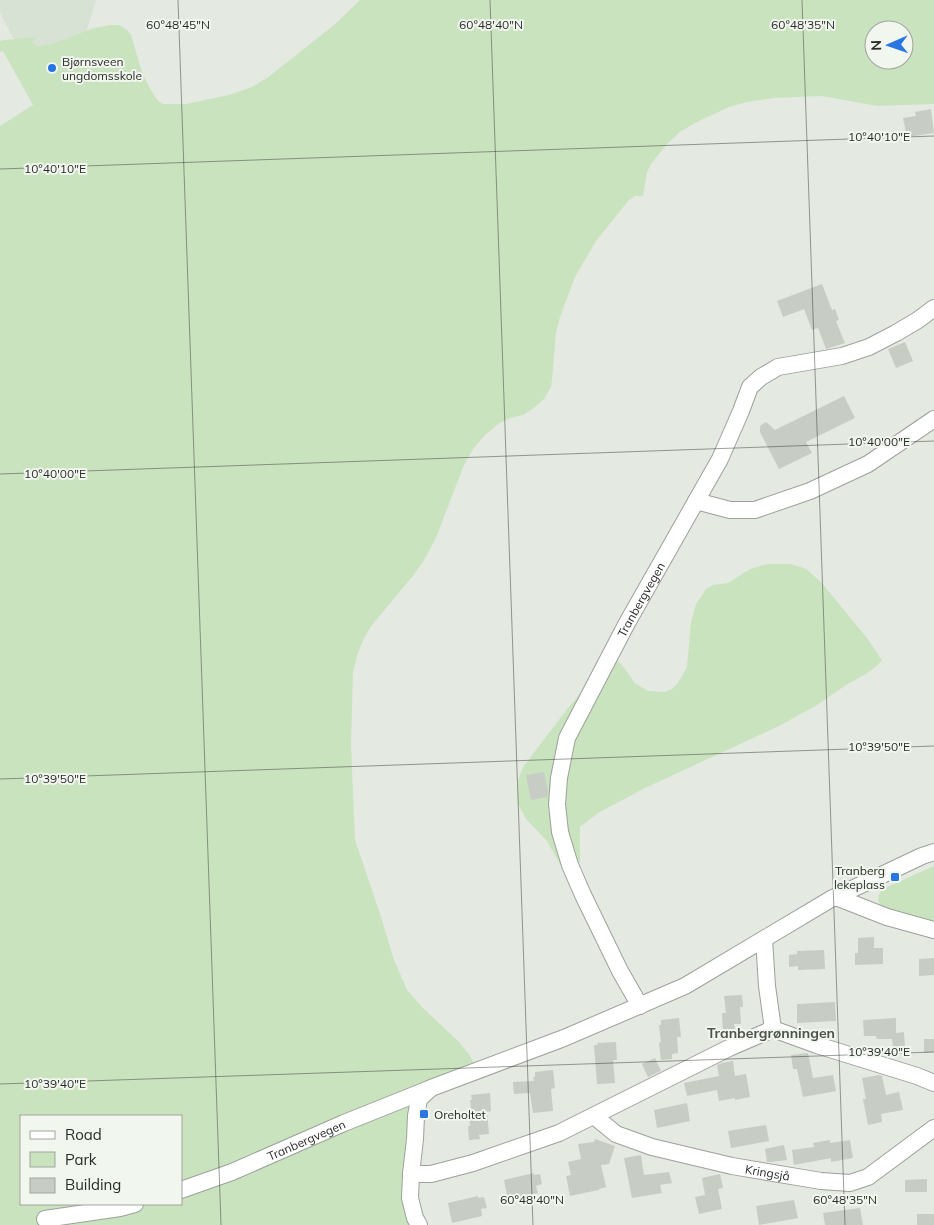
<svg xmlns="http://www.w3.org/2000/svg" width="934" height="1225" font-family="Mulish,sans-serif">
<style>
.built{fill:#d8e2d4}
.green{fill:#cae3bf;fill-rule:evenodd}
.building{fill:#c7ccc5}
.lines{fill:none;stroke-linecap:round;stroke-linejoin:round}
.street-casing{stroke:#9ca19a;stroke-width:18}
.street{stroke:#fff;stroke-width:16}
.ticks{fill:none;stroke:#2a2c29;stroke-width:1;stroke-opacity:0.45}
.poi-dot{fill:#2976e2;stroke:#f1f6ef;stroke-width:2}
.labels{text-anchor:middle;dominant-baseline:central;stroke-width:4;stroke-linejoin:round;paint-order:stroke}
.poi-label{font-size:12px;fill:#2a2c29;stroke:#f1f6ef;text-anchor:start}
.street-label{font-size:12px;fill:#2a2c29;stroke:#f1f6ef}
.neighbourhood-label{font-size:14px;font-weight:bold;fill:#4d524b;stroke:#f1f6ef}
.ticks-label{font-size:12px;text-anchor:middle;fill:#2a2c29;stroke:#f1f6ef;stroke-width:4;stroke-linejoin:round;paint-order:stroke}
</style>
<rect width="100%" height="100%" fill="#e4e9e2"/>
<path class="built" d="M0,0H96L58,124L0,13Z"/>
<path class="green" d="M360,0H934V104L877,106L822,96L774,98L747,102L729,107L697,122L681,131L667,144L651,164L647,172L643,196H635L629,200L596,241L575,277L560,317L556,333L552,380L551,387L544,399L534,408L523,415L510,418L498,424L485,435L473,449L464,465L436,538L423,562L412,577L372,625L363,640L357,656L353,673L351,745L355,840L380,914L394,960L407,990L422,1007L459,1042L468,1053L475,1065L415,1087L412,1204L426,1225H0V126L33,105L3,51L0,52V41L4,40L37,37L32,42L38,47L55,43L94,28L111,25H119L127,30L131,35L142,72L149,87L157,100L163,104H186L229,95L252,87L267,78L334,25ZM874,30H904V60H874ZM21,1116H181V1204H21Z
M767,564H791L806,569L821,582L867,638L882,660L878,665L866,674L846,685L817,705L781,725L643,789L598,813L580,827V862L574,866H561L547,841L526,819L518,804V781L523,767L568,708L612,656L622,665L635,683L648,691L665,692L672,689L678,683L687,667L691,622L696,604L706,589L713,585L728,583L750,569Z
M934,866V923L887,910L880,906C877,898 878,893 885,888Z"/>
<path class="building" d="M931,109L934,133L907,137L903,118L916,116L915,112Z
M822,284L832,310L835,309L839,320L836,321L845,343L826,349L818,328L812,330L804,309L783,317L777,301Z
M905,342L913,361L896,368L888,349Z
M844,396L855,418L806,442L812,453L779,469L760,432V426L766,422L775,430Z
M544,772L548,792L547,797L531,800L526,775Z
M874,937V948H883V964L855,965V953H858V938Z
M824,950L825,969L798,970V966L789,967V955L797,954V951Z
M934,958V975L919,976V959Z
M742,995L743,1007H740L741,1024H734L735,1030L723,1031L722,1013H726L724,996Z
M835,1002L836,1021L797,1023V1004Z
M679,1018L681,1037H677L678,1053L672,1054V1059L661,1060L659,1043L661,1042L659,1025H661V1020Z
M896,1018V1033L904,1032L905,1047H893L892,1039H877L876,1036H864L863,1020Z
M924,1039H934V1052L924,1053Z
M616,1042L617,1060H613L615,1083L597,1084L594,1045H598L597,1043Z
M808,1053L813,1078L833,1075L836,1091L803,1097L797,1069H793L791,1055Z
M655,1058L661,1071L648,1077L642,1064Z
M733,1061L735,1076L746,1074L750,1097L735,1100V1098L719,1101L717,1090L687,1096L684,1083L719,1076L717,1065L722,1063Z
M553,1070L555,1088L551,1089L553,1111L533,1113L530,1093L514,1094L513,1082L534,1081L533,1077H535V1072Z
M879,1075L882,1076L886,1095L899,1092L903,1110L881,1114L882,1122L868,1125L863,1099H866L862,1078Z
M490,1093L491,1111L487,1112L489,1134L479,1135L480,1139L469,1140L468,1126H470L469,1118L472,1117L470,1100H472L471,1095Z
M687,1103L690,1121L657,1128L654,1110Z
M766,1125L769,1141L731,1148L728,1131Z
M595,1139L615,1146L609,1164L601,1165L606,1187L599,1189V1190L570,1196L566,1176L571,1175L568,1162L581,1159L578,1144L594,1142Z
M830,1140V1143L850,1140L853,1158L831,1162V1158L794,1165L792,1150L814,1147L813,1143Z
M784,1145L787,1160L771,1162H767L765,1149Z
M641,1155L644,1175L669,1172L672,1183L660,1185L662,1193L632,1198L624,1158Z
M534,1173V1175L540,1174L542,1184L536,1186L538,1193L508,1200L504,1180Z
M720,1174L723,1188L718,1189L722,1209L699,1214L695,1197L705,1195L702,1178Z
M927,1179V1192H905V1180Z
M478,1196V1198L484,1197L487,1208L481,1209L482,1216L452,1223L448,1203Z
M794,1200L798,1218L759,1225L756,1206Z
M860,1208L863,1225H825L823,1213Z
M917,1214H934V1225H917Z"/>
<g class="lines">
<g class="street-casing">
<g id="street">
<path d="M696,501L730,510H755L810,491L868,464L934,419"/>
<path d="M836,897L887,917L934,930"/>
<path d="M764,939L767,986L773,1029"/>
<path id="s1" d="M640,1006L620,971L583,895L570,865L560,832L557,804L559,778L567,738L627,623L720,459L741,411L750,387L761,377L778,367L842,356L869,347L896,333L918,320L934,308"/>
<path d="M773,1029L817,1045L917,1076L934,1083"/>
<path id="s2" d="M594,1116L616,1134L652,1147L732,1166L821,1181L850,1183L868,1177L934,1128"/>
<path d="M411,1174H431L473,1163L559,1133L729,1048L773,1029"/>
<path id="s3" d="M181,1190L232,1172L344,1123L429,1089"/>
<path d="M45,1219L120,1208L135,1204"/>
<path d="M419,1225L415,1218L410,1198L411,1174L415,1139L416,1116L419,1099L431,1088L564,1038L685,986L831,899L922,856L934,852"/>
</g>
</g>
<use href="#street" class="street"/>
</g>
<path class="ticks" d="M178,0L221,1225M490,0L533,1225M802,0L845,1225M0,169L934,136M0,474L934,441M0,779L934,746M0,1084L934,1052"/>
<g class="poi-dot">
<circle cx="52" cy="68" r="5"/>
<rect x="890" y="872" width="10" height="10" rx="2.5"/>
<rect x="419" y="1109" width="10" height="10" rx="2.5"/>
</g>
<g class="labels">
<g class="poi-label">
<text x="62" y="61">Bjørnsveen<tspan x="62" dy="14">ungdomsskole</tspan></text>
<text x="885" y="870" text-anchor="end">Tranberg<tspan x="885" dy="14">lekeplass</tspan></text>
<text x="434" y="1114">Oreholtet</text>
</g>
<g class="street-label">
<text stroke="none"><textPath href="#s1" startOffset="444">Tranbergvegen</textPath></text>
<text stroke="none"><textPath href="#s3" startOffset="135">Tranbergvegen</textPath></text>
<text stroke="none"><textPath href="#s2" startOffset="185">Kringsjå</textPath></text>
</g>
<g class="neighbourhood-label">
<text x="771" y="1033">Tranbergrønningen</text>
</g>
</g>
<g class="ticks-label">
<text x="178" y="29">60°48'45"N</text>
<text x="491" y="29">60°48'40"N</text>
<text x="803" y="29">60°48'35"N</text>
<text x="879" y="141">10°40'10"E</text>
<text x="55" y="173">10°40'10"E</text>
<text x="879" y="446">10°40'00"E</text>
<text x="55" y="478">10°40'00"E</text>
<text x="879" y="751">10°39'50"E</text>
<text x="55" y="783">10°39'50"E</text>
<text x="879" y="1056">10°39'40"E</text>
<text x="55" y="1088">10°39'40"E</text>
<text x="532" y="1204">60°48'40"N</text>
<text x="845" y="1204">60°48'35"N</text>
</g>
<rect x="20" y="1115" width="162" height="90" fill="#f1f6ef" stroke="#a1a5a0"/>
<rect x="30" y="1131" width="25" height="8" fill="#ffffff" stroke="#a1a5a0"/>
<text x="65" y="1140" font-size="15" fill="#2a2c29">Road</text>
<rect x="30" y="1152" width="25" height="15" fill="#cae3bf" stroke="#a1a5a0"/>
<text x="65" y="1165" font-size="15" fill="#2a2c29">Park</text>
<rect x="30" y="1178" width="25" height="15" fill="#c7ccc5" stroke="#a1a5a0"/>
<text x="65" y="1190" font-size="15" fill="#2a2c29">Building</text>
<g transform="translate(889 45) rotate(268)"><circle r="24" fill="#f1f6ef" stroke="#a1a5a0"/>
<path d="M0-4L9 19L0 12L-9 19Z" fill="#2976e2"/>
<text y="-8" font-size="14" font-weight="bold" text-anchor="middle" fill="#2a2c29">N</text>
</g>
</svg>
